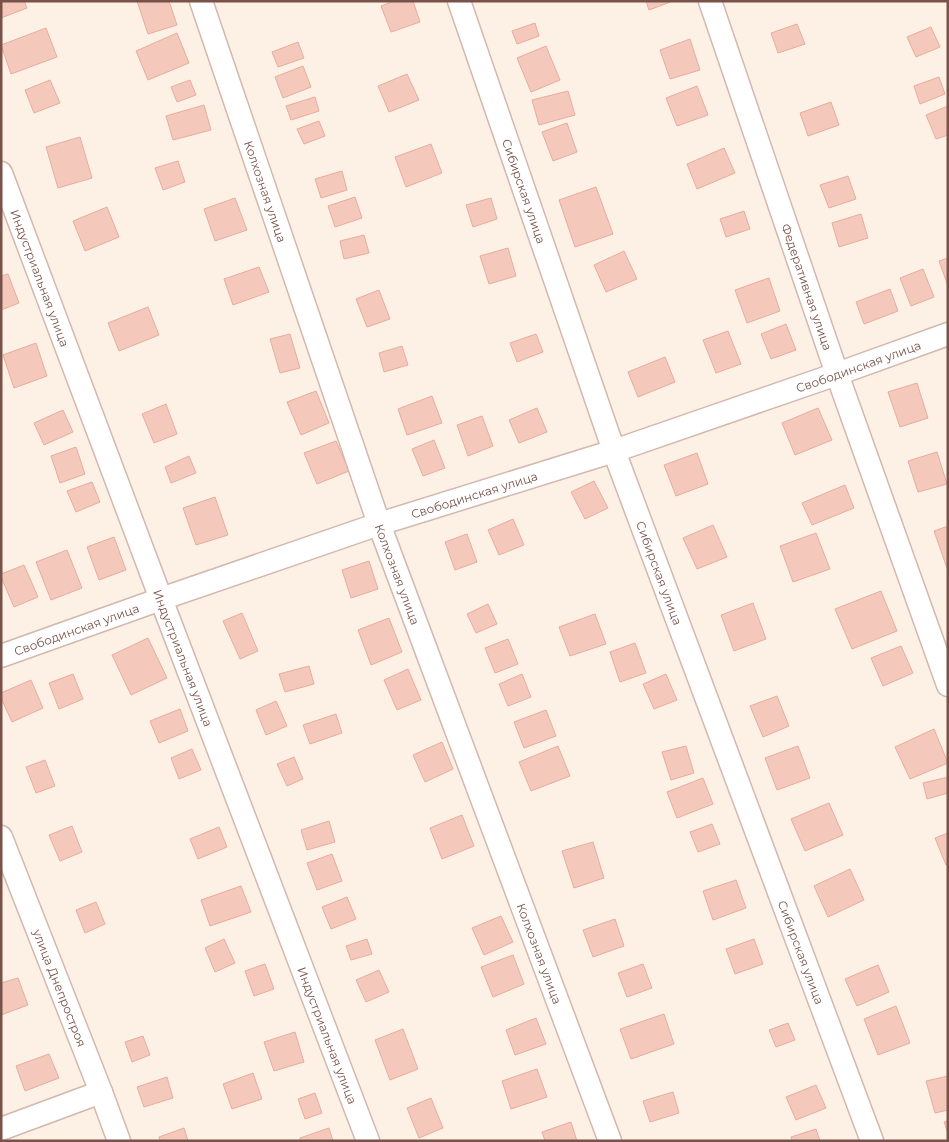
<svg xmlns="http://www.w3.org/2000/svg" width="949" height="1142" font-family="Montserrat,sans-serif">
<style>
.building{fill:#f4c9bc;stroke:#e8ac9c}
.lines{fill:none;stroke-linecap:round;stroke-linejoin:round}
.street-casing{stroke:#d3b8ae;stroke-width:25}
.street{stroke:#fff;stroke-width:22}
.labels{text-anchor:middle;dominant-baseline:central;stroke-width:5;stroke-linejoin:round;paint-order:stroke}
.street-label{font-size:12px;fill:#795249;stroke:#fff5ee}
</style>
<rect width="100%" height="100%" fill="#fdf1e6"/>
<path class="building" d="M1,1H24L27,8L1,18Z
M137,1H169L177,25L148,34Z
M394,1H413L420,22L391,32L381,6Z
M646,1H673L649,10Z
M535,23L539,36L517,44L512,31Z
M797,24L805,44L778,53L771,33Z
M931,27L940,47L916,57L907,37Z
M46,28L57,57L11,74L1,45Z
M177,33L189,63L148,80L136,51Z
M690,39L700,70L670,79L660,50Z
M298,42L304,58L278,67L272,52Z
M546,46L560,80L531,92L517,58Z
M303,66L311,87L283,98L275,77Z
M407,74L419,100L389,112L378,86Z
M939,77L945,94L920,104L914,86Z
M50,80L60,103L34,113L25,90Z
M190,80L196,95L177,102L171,87Z
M697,86L708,115L677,126L666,98Z
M568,91L575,115L539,125L532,100Z
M315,97L319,111L291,120L286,106Z
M831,102L839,125L808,136L800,113Z
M204,105L211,130L173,140L166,116Z
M948,106V135L936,139L926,115Z
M319,121L325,136L304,144L297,129Z
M567,123L577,152L553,161L542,132Z
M80,137L92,178L58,188L46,147Z
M431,144L442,173L406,187L395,157Z
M724,148L735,173L697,189L687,164Z
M178,161L185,182L163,190L155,168Z
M342,171L347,190L321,198L315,179Z
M848,176L856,199L829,208L820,185Z
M596,187L613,234L575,247L559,200Z
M355,197L362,218L335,227L328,206Z
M235,198L247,230L215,241L204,209Z
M491,198L497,219L473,227L466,205Z
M107,207L119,237L85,251L73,221Z
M744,211L750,229L726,237L720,219Z
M861,214L868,238L839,247L832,223Z
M364,235L369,253L344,259L340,241Z
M508,248L516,276L489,284L480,256Z
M624,251L637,279L606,292L594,265Z
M948,258V286L939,261Z
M259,267L269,292L233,305L224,279Z
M923,269L934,297L911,306L900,278Z
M8,274L19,303L1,310V276Z
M769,278L780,311L747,323L735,290Z
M890,289L898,311L864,324L856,302Z
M379,290L390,319L367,327L356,299Z
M148,307L159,335L119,351L108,323Z
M786,324L796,350L771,359L761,334Z
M728,331L741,364L716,373L703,340Z
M290,334L300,368L280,373L270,339Z
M536,334L543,352L517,362L510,343Z
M36,343L47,376L14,388L3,355Z
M402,346L408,365L384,372L379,353Z
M665,357L675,382L638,397L628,372Z
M917,383L928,418L900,427L888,392Z
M316,391L329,423L301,435L287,402Z
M432,396L442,423L407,435L398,409Z
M166,404L177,434L154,443L142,414Z
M537,408L547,432L519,443L509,420Z
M818,408L832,440L795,455L782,423Z
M63,410L73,432L44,445L34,423Z
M482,416L493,446L468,456L457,425Z
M434,440L445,468L423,476L412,449Z
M336,441L349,471L317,484L304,453Z
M76,447L85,474L60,483L51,456Z
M937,452L947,484L918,492L908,461Z
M697,453L708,484L676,496L664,465Z
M189,456L196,473L171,483L165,467Z
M594,481L608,508L585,519L571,492Z
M92,482L100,502L76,512L67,491Z
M845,485L854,508L812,525L802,503Z
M215,497L228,535L196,545L183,508Z
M513,519L524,545L499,555L488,530Z
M713,525L727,557L697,569L683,538Z
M948,526V571L934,531Z
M816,533L830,569L793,582L780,546Z
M467,534L477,562L455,570L445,542Z
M114,537L126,570L99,580L87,547Z
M67,550L82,588L51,600L36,562Z
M369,561L378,589L351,598L342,570Z
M24,565L38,597L14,607L1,577V574Z
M881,591L897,631L852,649L835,609Z
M753,603L766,639L734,651L721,615Z
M488,604L497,624L476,633L467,614Z
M242,613L258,651L240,659L223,621Z
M595,614L606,644L570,656L559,627Z
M389,618L402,652L371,665L358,630Z
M148,638L167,678L131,695L112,655Z
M508,639L518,664L495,673L485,648Z
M635,643L646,673L620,682L610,652Z
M901,646L913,673L883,686L871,658Z
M309,666L314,684L285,692L279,674Z
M408,669L421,700L397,710L384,680Z
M73,674L83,699L59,709L49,683Z
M522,674L531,697L508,706L499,684Z
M666,674L677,700L654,709L643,684Z
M31,680L43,708L12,722L1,698V693Z
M777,696L789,726L763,737L750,706Z
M276,701L287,726L266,735L256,710Z
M180,709L188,731L159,743L150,721Z
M546,710L556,736L524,748L514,722Z
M336,714L342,733L310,744L303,725Z
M934,729L948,763L910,779L895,747Z
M442,742L453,769L425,782L413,755Z
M558,746L570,776L531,791L519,762Z
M686,746L694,773L671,780L662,752Z
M798,746L810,778L777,790L765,758Z
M192,749L201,770L179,779L171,758Z
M294,757L303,779L287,786L277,764Z
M45,760L55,786L36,793L26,767Z
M948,777V793L927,799L923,783Z
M703,778L713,804L677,818L667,792Z
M829,803L843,835L805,851L791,819Z
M462,815L474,846L442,859L430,828Z
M329,821L335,842L307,850L301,830Z
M712,824L720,844L698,852L690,832Z
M72,826L82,852L60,861L49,835Z
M219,827L227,847L198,859L190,839Z
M948,833V864L946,865L935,838Z
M593,842L604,878L574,888L562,851Z
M332,854L342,881L317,890L307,863Z
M850,869L864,900L828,917L814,886Z
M736,880L746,908L713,920L703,891Z
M241,886L251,912L210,926L201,900Z
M347,897L356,919L331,929L322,907Z
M96,902L105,924L85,933L76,910Z
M501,916L513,942L484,955L472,928Z
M615,919L624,946L593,957L583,930Z
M224,939L235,963L215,972L205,948Z
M367,939L372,954L351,960L346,946Z
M754,939L763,964L735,974L726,949Z
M513,955L524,984L493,997L481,967Z
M265,964L274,989L254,996L245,971Z
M643,964L652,988L627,997L618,973Z
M878,965L889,992L857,1006L845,979Z
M379,970L389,992L366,1002L356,980Z
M18,978L28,1005L1,1015V983Z
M896,1006L910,1043L878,1055L864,1019Z
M664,1014L674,1044L631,1059L620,1029Z
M536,1018L546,1044L515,1055L506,1030Z
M788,1023L795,1040L776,1047L769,1030Z
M403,1029L418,1069L390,1080L375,1040Z
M295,1032L304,1062L274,1071L264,1042Z
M143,1036L150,1055L132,1062L125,1042Z
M49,1054L59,1078L25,1091L16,1066Z
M537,1069L547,1097L511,1109L502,1081Z
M253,1073L262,1099L232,1109L223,1084Z
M948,1076V1110L935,1113L926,1081Z
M167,1077L173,1098L144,1107L137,1087Z
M816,1085L826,1108L796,1120L786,1097Z
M673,1092L679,1113L650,1122L643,1101Z
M315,1093L322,1113L305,1119L298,1099Z
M431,1098L443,1128L419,1138L407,1108Z
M948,1121V1133L944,1122Z
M571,1122L577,1141H545L542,1132Z
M184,1128L188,1141H160L159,1137Z
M329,1128L333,1141H300V1138Z
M816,1129L820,1141H792L791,1137Z"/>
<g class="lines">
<g class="street-casing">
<g id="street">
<path id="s1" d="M201,1L379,524L610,1141"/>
<path id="s2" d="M459,1L614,451L872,1141"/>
<path id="s3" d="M710,1L837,374L948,685"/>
<path id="s4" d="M1,173L161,599L368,1141"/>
<path id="s5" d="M1,656L161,599L379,524L614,451L837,374L948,334"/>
<path id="s6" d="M1,837L101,1092L119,1141"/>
<path d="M1,1129L101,1092"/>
</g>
</g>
<use href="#street" class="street"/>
</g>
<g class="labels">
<g class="street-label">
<text stroke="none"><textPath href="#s1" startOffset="201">Колхозная улица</textPath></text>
<text stroke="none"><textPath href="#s2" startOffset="201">Сибирская улица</textPath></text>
<text stroke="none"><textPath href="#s4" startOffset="112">Индустриальная улица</textPath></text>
<text stroke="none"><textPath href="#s3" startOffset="302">Федеративная улица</textPath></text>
<text stroke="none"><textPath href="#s5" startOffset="905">Свободинская улица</textPath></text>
<text stroke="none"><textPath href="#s5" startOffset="500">Свободинская улица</textPath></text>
<text stroke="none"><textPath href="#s2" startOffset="606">Сибирская улица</textPath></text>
<text stroke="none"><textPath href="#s1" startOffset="606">Колхозная улица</textPath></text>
<text stroke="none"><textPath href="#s5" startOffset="80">Свободинская улица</textPath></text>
<text stroke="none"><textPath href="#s4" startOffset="518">Индустриальная улица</textPath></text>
<text stroke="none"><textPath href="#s2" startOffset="1011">Сибирская улица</textPath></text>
<text stroke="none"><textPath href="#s1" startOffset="1011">Колхозная улица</textPath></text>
<text stroke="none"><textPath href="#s6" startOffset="162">улица Днепростроя</textPath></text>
<text stroke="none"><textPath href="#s4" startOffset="922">Индустриальная улица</textPath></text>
</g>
</g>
<rect width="949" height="1142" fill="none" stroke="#795249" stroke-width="5"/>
</svg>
